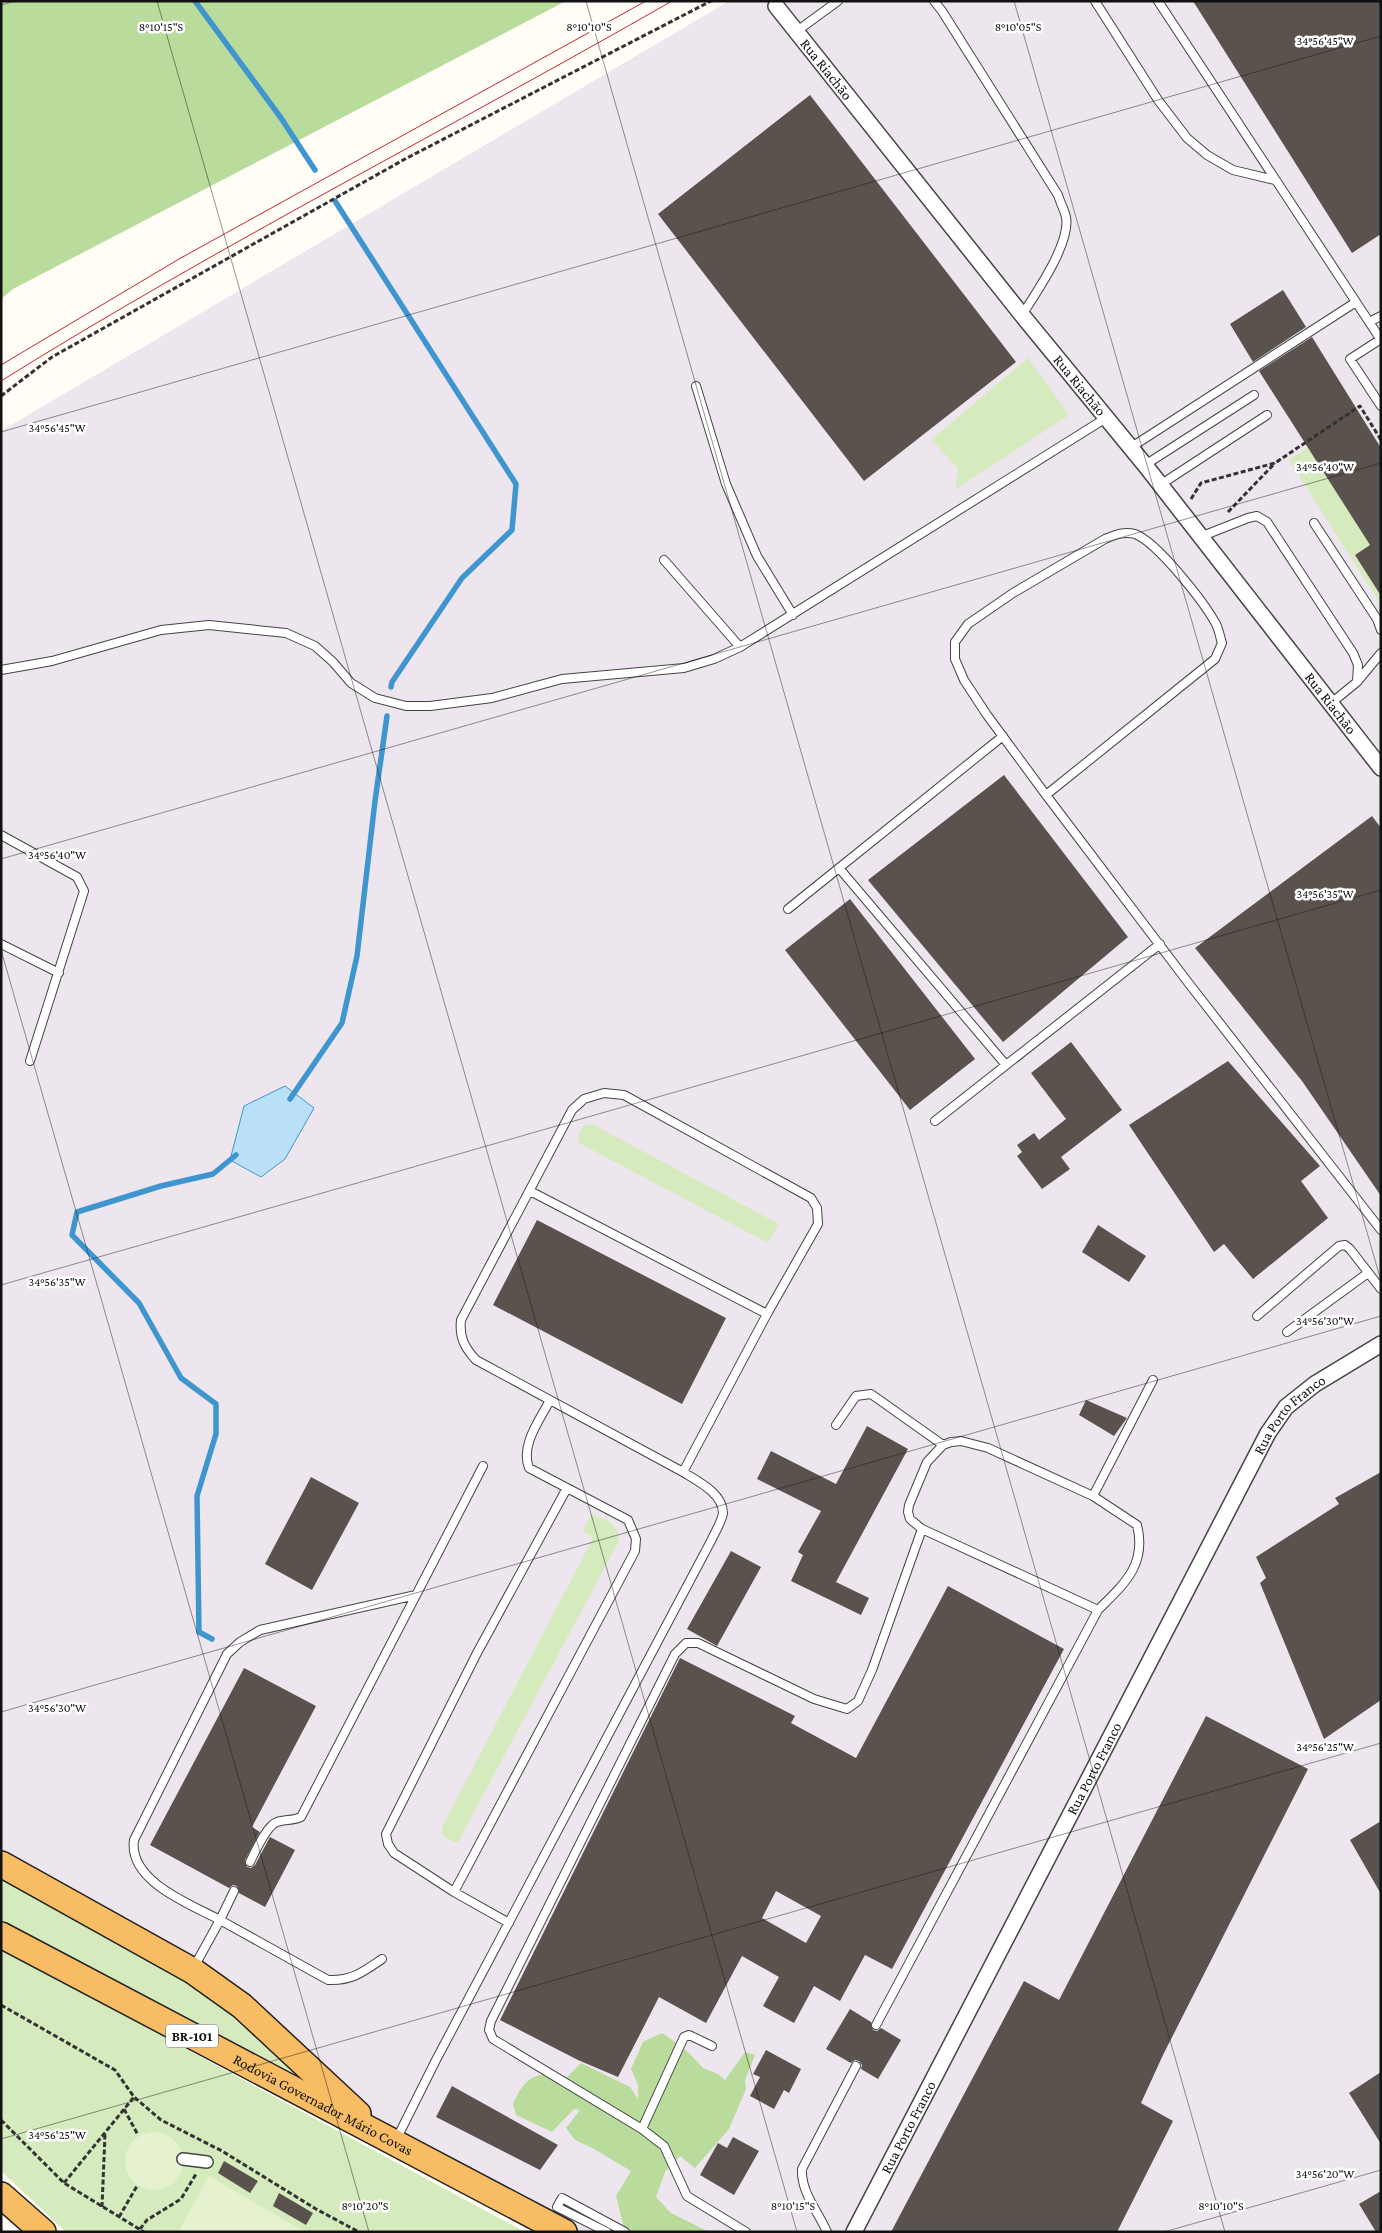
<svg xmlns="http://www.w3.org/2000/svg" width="1382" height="2233" font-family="'Crimson Pro',serif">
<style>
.industrial{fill:#eee6ef}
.green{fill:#d5ebbd}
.forest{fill:#b9dc9c}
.pitch{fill:#e6f2cf}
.water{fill:#b9e0f7;stroke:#3f96cf}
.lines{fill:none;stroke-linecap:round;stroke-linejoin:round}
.stream{stroke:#3f96cf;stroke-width:5.5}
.building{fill:#5a524d;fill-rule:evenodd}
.service-casing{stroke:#444;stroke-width:10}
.pedestrian-casing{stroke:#444;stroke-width:14}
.minor-casing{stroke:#444;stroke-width:18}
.trunk-casing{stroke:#222;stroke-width:28}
.path{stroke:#333;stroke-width:3;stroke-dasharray:5 2.5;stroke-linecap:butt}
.service{stroke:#fff;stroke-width:8}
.pedestrian{stroke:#fff;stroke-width:11}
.minor{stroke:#fff;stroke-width:15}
.trunk{stroke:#f7bc64;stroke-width:25}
.tram{stroke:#c4262e;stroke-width:1}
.ticks{fill:none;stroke:#111;stroke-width:1;stroke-opacity:0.45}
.labels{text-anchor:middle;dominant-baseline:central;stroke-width:5;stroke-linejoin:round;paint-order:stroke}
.shield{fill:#fff;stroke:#585858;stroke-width:1}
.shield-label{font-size:14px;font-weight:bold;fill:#111}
.street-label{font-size:15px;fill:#111;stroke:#fff}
.ticks-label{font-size:12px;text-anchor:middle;fill:#111;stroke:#fff;stroke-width:5;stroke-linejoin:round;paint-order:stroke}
</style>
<rect width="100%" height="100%" fill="#fffdf5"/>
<path class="industrial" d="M729,1H1381V2232H564L414,2155L1,1867V431Z"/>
<path class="green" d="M1028,358L1069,415L956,489L958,468L931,440Z
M1308,447L1370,545L1355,555L1379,594L1381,593V605L1289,460Z
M592,1124L779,1224L768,1243L579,1143C578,1132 579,1125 592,1124Z
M591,1514L608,1521L618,1531L619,1541L458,1842H453L443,1836L442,1827L593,1538L583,1531Z
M1,1865L193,1971L382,2137L1,1925Z
M1,1949L525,2232H66L1,2171Z"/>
<path class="forest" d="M1,1H566L13,289L1,299Z
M662,2033L686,2050L703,2068L718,2074L725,2080L745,2052L755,2055L745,2080L746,2089L729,2129L695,2168L680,2156L665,2172L656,2197L671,2213L709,2232H625L616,2196L631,2171L594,2149L575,2140L566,2128L580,2110L574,2109L552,2132L516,2115L513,2104C526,2075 537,2071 567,2077L581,2063L630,2087L638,2099V2085L631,2069L643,2042Z"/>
<path class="pitch" d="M125 2161a29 29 0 1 1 58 0a29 29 0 1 1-58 0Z
M209,2176L305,2232H182L179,2230Z"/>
<path class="water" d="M285,1086L314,1108L285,1159L261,1177L230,1160L244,1106Z"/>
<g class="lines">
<path class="stream" d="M195,1L281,118L315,170
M335,201L516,484L512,530L462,578L392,682L391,687
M290,1099L342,1023L357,956L375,801L387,716
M212,1639L199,1632L197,1496L216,1434V1404L181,1378L139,1303L72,1235L77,1212L161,1186L213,1174L236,1155"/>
</g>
<path class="building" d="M1193,1H1381V234L1352,253Z
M810,95L1016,362L864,481L658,214Z
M1283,290L1306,327L1253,362L1230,324Z
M1312,337L1381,448V596L1355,555L1370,545L1259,371Z
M1004,775L1128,937L1003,1042L868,880Z
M1372,816L1381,828V1196L1302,1081L1195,948Z
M850,899L975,1059L910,1110L785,950Z
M1071,1042L1122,1110L1061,1157L1070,1169L1042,1189L1017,1156L1022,1152L1017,1145L1034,1133L1039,1140L1066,1119L1031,1073Z
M1228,1061L1320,1166L1301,1181L1328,1218L1253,1279L1224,1244L1214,1252L1129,1125Z
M537,1220L726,1318L682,1404L493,1305Z
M1098,1225L1146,1256L1129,1282L1082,1252Z
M1086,1400L1127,1418L1114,1436L1079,1415Z
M867,1426L908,1449L836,1582L869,1598L861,1615L791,1581L803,1555L798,1552L821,1511L757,1479L771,1451L836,1484Z
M1381,1472V1700L1324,1739L1260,1583L1266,1578L1256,1557L1339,1504L1335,1498Z
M311,1477L359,1503L312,1590L265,1564Z
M731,1551L761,1567L717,1646L687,1629Z
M948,1586L1064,1649L892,1969L865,1955L840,2001L814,1986L794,2023L763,2006L779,1977L742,1956L706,2023L659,1997L618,2077L578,2060L500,2020L680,1658L795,1716L791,1723L856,1758ZM776,1891L821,1916L806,1943L762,1918Z
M244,1668L316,1706L252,1827L260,1832L245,1860L247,1867L251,1868L255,1865L270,1837L295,1850L265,1907L239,1893L237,1886L233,1885L229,1888L150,1845Z
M1206,1716L1308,1769L1163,2055L1141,2103L1173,2121L1117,2232H891L1024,1981L1059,2000Z
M1381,1821V1894L1350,1840Z
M850,2009L871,2022L873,2030L877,2031L881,2028L901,2040L878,2079L861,2069L862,2065L859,2061L855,2060L851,2063L826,2049Z
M766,2050L801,2069L789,2093L784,2090L774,2109L750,2096L760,2077L753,2074Z
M1381,2072V2144L1349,2093Z
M452,2086L558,2145L540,2170L436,2117Z
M733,2137L759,2151L734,2195L700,2175L718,2143L727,2148Z
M224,2161L258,2181L250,2193L218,2173Z
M1381,2191V2232H1376L1359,2204Z
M279,2193L313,2213L306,2225L273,2206Z"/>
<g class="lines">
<g class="service-casing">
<path id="service" d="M934,1L942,11L1058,195C1060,202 1064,209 1066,217C1071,243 1036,293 1022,315
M1095,1L1158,100L1187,138L1207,155L1233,170L1275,180
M1158,1L1381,340
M797,31L838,1
M1369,322L1381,316
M1381,339L1350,359L1381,406
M696,386L726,484L757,556L793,615
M1130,448L1356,302
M1145,465L1254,395
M1160,485L1267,415
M1314,523L1377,619L1381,630
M1200,537L1248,518L1257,516L1267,522L1353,653L1358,665L1357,682L1330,704
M664,560L740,647
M1,670L52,661L161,630L209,625L286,633L315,646L333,662L351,683L375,698L406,706H430L492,698L562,679L684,668L714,659L740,647L1106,418
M1357,682L1381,653
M1046,795L1215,659L1222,643C1220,637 1219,630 1216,624C1204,602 1157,542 1135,534C1124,531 1115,535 1105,539L1013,593L968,624L955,642V659L964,680L987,715L1046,795L1190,985L1381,1230
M1,835L77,877L84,891L30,1061
M839,868L1006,1065
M788,909L1003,736
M1,944L59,973
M935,1121L1160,944
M530,1191L767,1314
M1257,1316L1339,1246L1345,1245L1350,1249L1381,1289
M1287,1332L1368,1273
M836,1425L856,1396L871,1394L943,1445
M1093,1496L988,1448L961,1441L951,1442L943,1445L927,1462L909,1505L908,1512L910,1519L922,1529L1098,1610
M250,1862C255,1852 267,1825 277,1822C285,1819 293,1821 301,1817L483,1466
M234,1891L220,1920L328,1980C352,1981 363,1972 382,1959
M454,1892L394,1853L388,1844L386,1834L477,1653L567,1488
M509,1923L454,1892L635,1551L636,1539L628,1520L529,1468C520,1445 540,1420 550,1400
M194,1967L220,1920C190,1904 128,1881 134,1840L227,1654L240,1642L260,1630L416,1595
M876,2025L1098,1610C1124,1584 1147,1565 1137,1525L1093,1496L1153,1380
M642,2129L684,2037L689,2035L712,2046
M396,2140L436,2060L712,1539C715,1532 722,1521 723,1513C723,1493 697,1481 683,1472L476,1360C465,1348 459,1338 461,1320L572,1110L584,1099L604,1093L624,1095L811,1198L817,1208L818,1224L767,1314L683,1472
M607,2232L557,2207L562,2198L625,2232
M746,2232L687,2196L664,2146L642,2129L493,2039L489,2030L491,2021L675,1654L686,1643H698L814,1699L847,1709L858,1701L872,1670L922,1529
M827,2232C818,2211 801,2193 802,2169L856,2066"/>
</g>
<g class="pedestrian-casing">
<path id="pedestrian" d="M183,2159L207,2162"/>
</g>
<g class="minor-casing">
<g id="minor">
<path id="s1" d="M776,6L1022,315L1145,465L1381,768"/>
<path id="s2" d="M854,2232L1268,1433L1286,1407L1315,1384L1381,1344"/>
</g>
</g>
<g class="trunk-casing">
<g id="trunk">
<path d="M1,1864L193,1971L242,2006L358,2114"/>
<path id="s3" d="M1,1935L564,2232"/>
<path d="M1,2195L43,2232"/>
</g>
</g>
<path class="path" d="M1,396L52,357L405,159L711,1
M1191,499L1201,483L1275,463L1360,406L1381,440
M1228,512L1275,463
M1,2005L115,2070L134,2097L161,2120L222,2151L316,2209L359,2232
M124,2109L138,2135
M1,2120L64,2183L144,2232
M64,2183L134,2097
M102,2207L105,2134
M119,2217L137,2186
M140,2229L147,2220L181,2199L196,2174"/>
<use href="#service" class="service"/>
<use href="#pedestrian" class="pedestrian"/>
<use href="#minor" class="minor"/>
<use href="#trunk" class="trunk"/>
<path class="tram" d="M1,365L179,259L646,1
M1,381C219,245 449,129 672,1"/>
</g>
<path class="ticks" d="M157,1L797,2232M586,1L1225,2232M1014,1L1381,1281M1,5L15,1M1,432L1381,36M1,859L1381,463M1,950L369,2232M1,1285L1381,890M1,1712L1381,1316M1,2139L1381,1743M1164,2232L1381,2170"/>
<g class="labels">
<rect class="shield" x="166" y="2024.5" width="52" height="23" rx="4"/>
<g class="shield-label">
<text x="192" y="2036">BR-101</text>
</g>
<g class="street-label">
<text stroke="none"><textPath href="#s1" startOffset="81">Rua Riachão</textPath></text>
<text stroke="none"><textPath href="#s1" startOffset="486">Rua Riachão</textPath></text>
<text stroke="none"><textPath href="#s1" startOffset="891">Rua Riachão</textPath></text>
<text stroke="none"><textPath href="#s2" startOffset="928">Rua Porto Franco</textPath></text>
<text stroke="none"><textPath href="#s2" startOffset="522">Rua Porto Franco</textPath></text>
<text stroke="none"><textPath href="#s3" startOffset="364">Rodovia Governador Mário Covas</textPath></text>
<text stroke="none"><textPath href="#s2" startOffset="118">Rua Porto Franco</textPath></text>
</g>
</g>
<g class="ticks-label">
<text x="161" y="31">8°10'15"S</text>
<text x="589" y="31">8°10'10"S</text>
<text x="1018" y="31">8°10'05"S</text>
<text x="1325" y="45">34°56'45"W</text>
<text x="57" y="432">34°56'45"W</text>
<text x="1325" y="471">34°56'40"W</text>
<text x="57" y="859">34°56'40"W</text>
<text x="1325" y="898">34°56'35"W</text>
<text x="57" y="1286">34°56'35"W</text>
<text x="1325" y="1325">34°56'30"W</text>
<text x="57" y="1712">34°56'30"W</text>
<text x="1325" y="1751">34°56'25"W</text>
<text x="57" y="2139">34°56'25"W</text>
<text x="1325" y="2178">34°56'20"W</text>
<text x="365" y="2210">8°10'20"S</text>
<text x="793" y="2210">8°10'15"S</text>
<text x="1221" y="2210">8°10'10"S</text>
</g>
<rect width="1382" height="2233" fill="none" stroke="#111111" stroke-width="5"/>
</svg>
